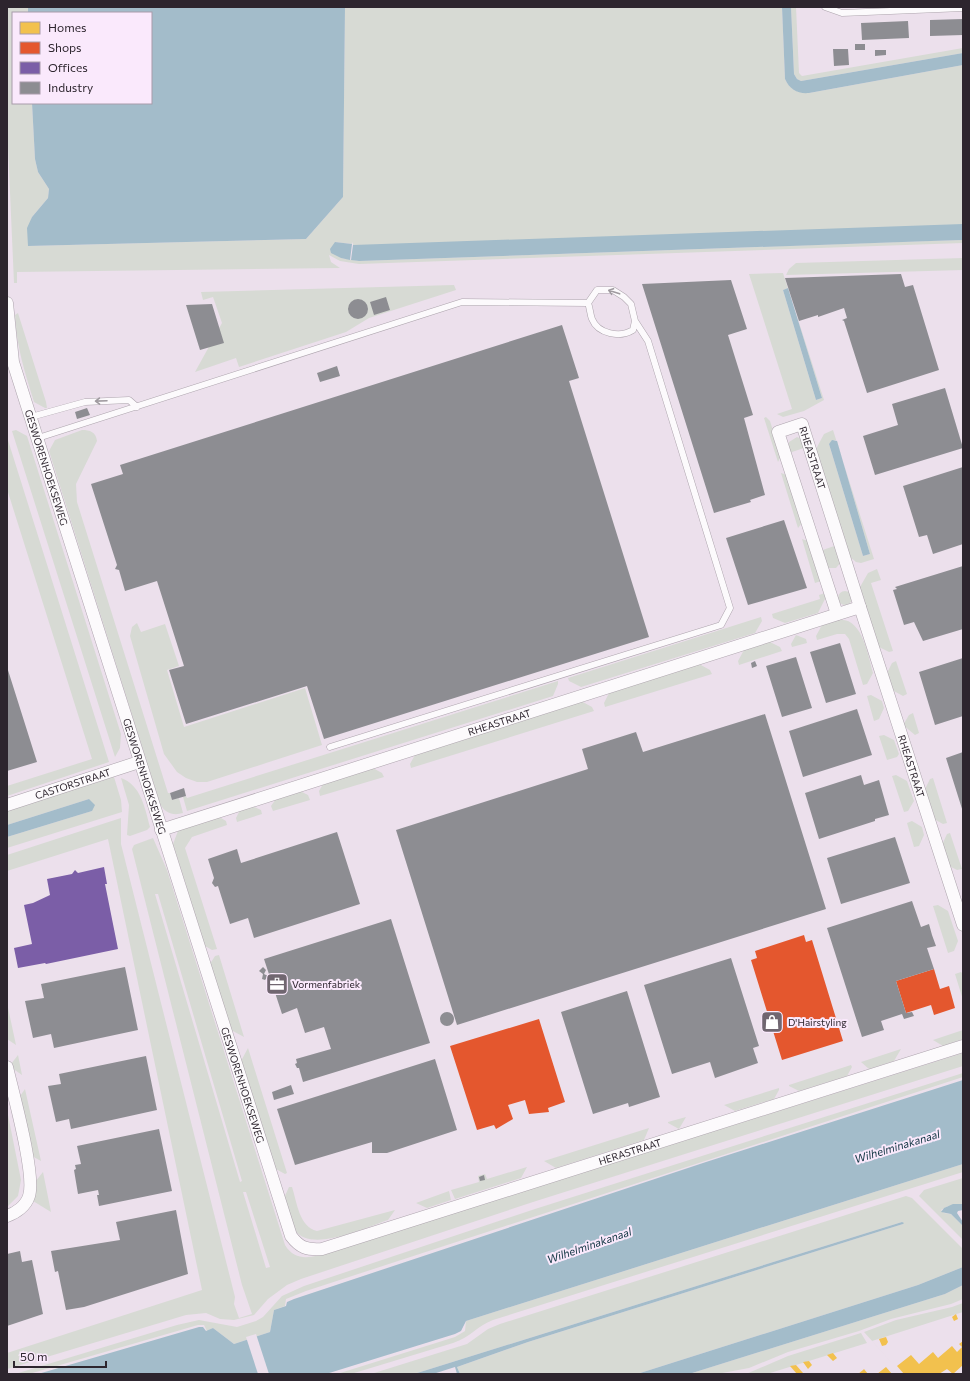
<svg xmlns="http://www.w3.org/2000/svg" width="970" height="1381" font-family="Commissioner,sans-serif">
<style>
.green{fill:#d7dad4;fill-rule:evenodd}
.water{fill:#a3bcca}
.pier{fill:#ece0ec}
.homes{fill:#f2c14e}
.shops{fill:#e4572e}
.offices{fill:#7b5ea7}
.industry{fill:#8d8d92}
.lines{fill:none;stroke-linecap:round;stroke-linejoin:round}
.service-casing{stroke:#ada4ad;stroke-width:7}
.minor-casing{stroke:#ada4ad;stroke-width:13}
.service{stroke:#fcfafc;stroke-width:6}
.minor{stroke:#fcfafc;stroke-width:12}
.oneway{stroke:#9f9a9f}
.labels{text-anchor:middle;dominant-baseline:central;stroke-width:4;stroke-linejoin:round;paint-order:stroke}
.street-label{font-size:10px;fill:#2d252e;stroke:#fae9fc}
.poi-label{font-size:10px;fill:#2d252e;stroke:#fae9fc;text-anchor:start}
.water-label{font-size:11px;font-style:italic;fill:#0d323f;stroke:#fae9fc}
</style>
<rect width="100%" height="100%" fill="#ece0ec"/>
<path class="green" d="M7,7H28V13H13V103H32L35,159L38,172L49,189L48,198L32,217L28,233V246L306,239L343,197L345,7H782L785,79C790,90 798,93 809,93L963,65V225L362,246L353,245V242L352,244L335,242L341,258L359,261L928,241L931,238L932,241L963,240V243L359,264L340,261L329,255L331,262L340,268L17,272V283H14L7,124Z
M791,7H796L799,73L802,76L963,48V53L801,81L797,79L794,74Z
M963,258V270L786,275L789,269L796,263Z
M783,273L824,400L804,411L783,417L777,414L792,409L749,274ZM788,288L822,398L816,400L783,290Z
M454,285L456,290L369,318L346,332L239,367L236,358L195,372L222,323L213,297L203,300L201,292Z
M18,313L46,402L47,408H45L34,402C25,373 16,345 15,315Z
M766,417L770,421L781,456L778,462L764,418Z
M16,430L27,436L121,734L120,748L115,757L12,431Z
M82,430C90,430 96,432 97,441L76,484L77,502L168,793H170L172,800L179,798L183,813C173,816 165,813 160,804L49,451L55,440Z
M833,430L874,559L861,563L856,562L850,557L816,449L824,434ZM835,440L837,441L870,554L863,556L829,444Z
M7,437L109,762L7,796V786L92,759L7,489Z
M797,437L801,439L807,447L789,453V442Z
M781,473L787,475L802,523L798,528Z
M802,539L808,541L821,581L815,583Z
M837,545L842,561L836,568H828L820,551Z
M877,569L881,580L871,583L893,651L889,652L879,647L860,587L868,573Z
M838 598a7 7 0 1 1 14 0a7 7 0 1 1-14 0Z
M825,593L826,597L818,613L785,623L773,618L772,614L820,599L819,595Z
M761,617L762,621L755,633L581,687L569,681L568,678Z
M838,620C862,616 868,655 873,673L867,684L863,685L849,639L845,634H837L817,640L816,636L822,625Z
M137,623L141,632L165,624L179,666L167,670L184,727L305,688L322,745L207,782H197L186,778L177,772L164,754L130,636L132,627Z
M796,635L806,639L807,643L792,647L791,644Z
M770,642L780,647L782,651L739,665L738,661L744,650Z
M896,661L907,694L903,696L892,690L887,673L892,663Z
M699,664L710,670L712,674L605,707L604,703L610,691Z
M558,681V684L553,696L187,811L183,797L186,796L187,798Z
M871,695L882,701L884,708L879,719L874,721L867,696Z
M581,701L592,707L594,711L411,768L410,764L416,753Z
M913,713L919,733L915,735L903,725L909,715Z
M884,735L894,740L899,754L897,757L887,760L879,736Z
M371,767L382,773L384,777L320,796L319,791L325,781Z
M896,775L907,781L914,801L908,811L904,812L892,776Z
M114,777L121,800L122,812L7,848V837L92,811L89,799L7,825V810Z
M121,778C141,785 145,808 150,827L147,830L130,836L127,835L129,805Z
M933,778L947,823L943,824L932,818L924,791L930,779Z
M298,790L308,795L310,800L273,811L271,806L278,796Z
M250,805L261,810L262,814L237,822L236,818L241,808Z
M216,815L226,821L227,825L192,837L185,848L217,949L212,950L205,946L173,844L178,831Z
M121,818V844L235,1297L234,1304L239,1318L252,1314L242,1285L132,849L134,845L153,838L167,870L285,1245C296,1263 313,1257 330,1252L963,1053V1066L533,1202L301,1279L287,1285L268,1299L254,1315L234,1320L220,1319L206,1313L186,1315L7,1369V1353L202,1290L108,839L7,871V855ZM155,894H158L242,1181L240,1182ZM243,1192H246L270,1267L266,1268Z
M912,821L922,827L924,835L919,846L914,847L907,823Z
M950,833L962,869L957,870L947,865L941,847L947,834Z
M938,905L948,911L958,941L954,951L948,953L933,906Z
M219,955L244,1037L231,1030L210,964L215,956Z
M961,972L963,974V1000L955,974Z
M7,1003L16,1045L7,1039Z
M963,1030V1039L960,1040L943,1046L933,1040Z
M248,1048L287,1173L285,1174L274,1168L241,1061Z
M901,1049L894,1061L869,1069L861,1062Z
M18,1055L22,1075L12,1068L11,1064Z
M851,1065L852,1067L847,1076L799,1091L789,1086V1085Z
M963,1073V1077L306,1291L286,1299L285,1306L274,1310L270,1332L234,1344L213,1328L207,1331L204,1325H198L29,1374H15L177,1325L199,1320L237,1327L256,1321L263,1317L282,1296L304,1286L535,1209Z
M779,1088V1090L774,1099L735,1111L724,1105Z
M25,1089L41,1161L30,1155L18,1099Z
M7,1110L21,1180L18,1196L7,1207Z
M686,1117L679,1129L668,1123V1122Z
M649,1128L644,1140L556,1168L544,1161Z
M963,1164V1172L493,1320C477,1326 471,1337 453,1343L351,1374H337L455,1337L465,1331L466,1321Z
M527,1167L521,1178L455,1199L451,1190L479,1182L478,1176L485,1174L487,1179Z
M43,1172L51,1212L33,1201L35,1182Z
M963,1178V1204L948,1206L941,1210L944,1213L951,1214L963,1226V1240L919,1196L924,1190Z
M289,1187H292C297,1202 299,1227 317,1231L395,1210L388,1220C367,1227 310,1254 295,1230C289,1221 287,1207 284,1198Z
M449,1191L451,1200L427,1208L416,1203Z
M906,1196L912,1198L963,1249V1267L918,1285L637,1374H460L457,1367L528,1342L903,1224L902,1222L414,1374H371L467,1344L488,1329L500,1324Z
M963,1285V1299L951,1304L891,1319L859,1331L788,1352L749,1368L717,1374H689L945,1294Z
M963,1303V1312L872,1341L899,1371L864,1332L896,1320L952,1307Z
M861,1333L867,1343L767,1374H746L788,1356Z"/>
<path class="water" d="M28,7H345L343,197L306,239L28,246L27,228L32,217L48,198L49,189L38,172L35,159L32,103H151V13H28Z
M782,7H791L794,74L797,79L801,81L963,53V65L809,93C798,94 790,90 785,79Z
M963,224V240L931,241L359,261L351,260L353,245Z
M335,242L352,244L350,260L341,258L331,253L330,249Z
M788,288L822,398L816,400L783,290Z
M832,440L837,441L870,554L863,556L829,444Z
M89,799L95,805L92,811L7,837V825Z
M963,1080V1164L466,1321L461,1331L455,1334L326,1374H38L199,1327H203L206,1331L213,1328L234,1344L270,1332L274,1310L286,1306L287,1302L294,1299L706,1162Z
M953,1204H963V1210L958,1211L957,1213L963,1222V1226L951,1214L941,1212L944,1208Z
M902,1222L904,1223L903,1224L528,1342L457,1367L460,1374H457L455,1367L433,1374H414Z
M963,1267V1285L945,1294L689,1374H637L918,1285Z"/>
<path class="pier" d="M256,1334L269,1374H258L246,1337Z"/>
<path class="homes" d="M956,1314L958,1319L954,1321L952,1317Z
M886,1337L888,1342L886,1345L882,1346L879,1339Z
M963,1341V1365L953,1374L947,1369L939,1374H904L897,1366L911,1355L919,1364L933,1352L938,1358L952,1346L957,1352L962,1347L959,1344Z
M833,1353L837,1358L833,1361L827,1355Z
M809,1361L812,1365L808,1369L803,1362Z
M796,1365L803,1373L802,1374H797L790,1366Z
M886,1367L892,1374H877Z
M864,1369L868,1374H858L863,1370Z"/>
<path class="shops" d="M804,935L806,942L812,940L843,1041L782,1060L751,960L757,958L755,951Z
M934,969L940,989L949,986L955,1008L934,1015L931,1005L906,1013L896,981Z
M539,1019L565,1102L548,1108L549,1112L529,1114L525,1100L508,1105L513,1119L496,1129L494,1125L477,1130L450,1046Z"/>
<path class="offices" d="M104,867L107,884H105L118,949L46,964L45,963L18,968L14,948L32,944L24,905L33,903L50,895L47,879L72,874L75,870L78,873Z"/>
<path class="industry" d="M963,19V35L930,36V20Z
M908,21L909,38L862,40L861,23Z
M855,44H865V50H855Z
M833,49H848L849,65L834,66Z
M875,50H886V55L875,56Z
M901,274L905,287L913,285L939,370L867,393L844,321L842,320L847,318L844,308L818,317V315L799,321L785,278Z
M731,280L747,329L728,335L753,415L744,418L765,495L750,500L751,502L714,513L642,284Z
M386,297L390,310L374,315L370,302Z
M348 309a10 10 0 1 1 20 0a10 10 0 1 1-20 0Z
M212,304L224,343L200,350L186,305Z
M562,325L579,378L569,381L649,637L324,739L307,686L186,724L169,670L184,666L157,581L125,591L119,570L115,569L117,565L91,484L123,474L120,465Z
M337,366L340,376L320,382L317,373Z
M945,388L963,448L875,475L863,436L898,425L892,404Z
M87,408L90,415L77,419L75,412Z
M963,467V544L933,554L927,535L919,537L903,486Z
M784,520L807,588L748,605L726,538Z
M963,566V629L923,641L914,622L904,625L893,590L897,589L895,587Z
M840,643L856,694L826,703L810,652Z
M796,657L812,708L782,717L766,666Z
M963,658V716L935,725L919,672Z
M755,661L757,666L752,668L751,663Z
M7,667L37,762L7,771Z
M857,709L872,755L803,777L789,731Z
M765,714L826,909L457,1025L396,830L588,769L582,749L636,732L643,752Z
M963,752V812L946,758Z
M861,775L864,785L879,780L889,815L875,819V821L819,839L805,793Z
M184,788L186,796L172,800L170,793Z
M337,832L360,904L254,938L248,918L230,924L218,886L215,887L212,883L214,878L208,859L237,849L241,863Z
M895,837L910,883L841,904L827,858Z
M912,901L921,927L929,924L932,935L936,946L927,948L934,969L896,981L906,1013L912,1012L914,1016L904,1019L902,1014L881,1021L884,1030L862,1037L827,928Z
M391,919L430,1043L303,1082L299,1068H297L295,1064L297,1063L296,1059L331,1049L324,1027L305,1033L297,1008L282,1014L264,959Z
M731,958L759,1046L753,1048L758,1063L715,1078L710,1062L672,1074L644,985Z
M125,967L138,1030L54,1048L51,1034L33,1038L25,1001L44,998L41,984Z
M263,967L266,970L264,974L268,976L265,980L262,979L263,974L259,971Z
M627,991L660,1097L629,1107L628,1103L593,1114L561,1012Z
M440 1019a7 7 0 1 1 14 0a7 7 0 1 1-14 0Z
M146,1056L157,1110L71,1129L69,1119L56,1122L48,1086L61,1084L59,1074Z
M435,1059L457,1130L387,1153H372V1142L295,1165L277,1109Z
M291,1085L294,1094L274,1100L272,1092Z
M159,1129L172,1191L99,1206L97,1195H99L98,1190L78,1194L74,1170L76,1169L75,1165L81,1164L77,1146Z
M484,1175L485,1180L480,1181L479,1177Z
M176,1210L188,1274L84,1307L66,1310L58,1271L55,1272L51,1251L120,1240L116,1222Z
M20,1251L22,1262L32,1260L43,1314L7,1326V1254Z"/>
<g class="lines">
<g class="service-casing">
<path id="service" d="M825,7L842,13L963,8
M31,417L85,402L129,400L137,407
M38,438L462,302L588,303
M330,747L721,625L730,608L648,341L635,321L631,304L624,297L613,290H597L588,303C590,308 590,314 592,319C598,334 620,338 633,330L635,321"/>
</g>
<g class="minor-casing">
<g id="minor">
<path id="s1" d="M7,303L13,362L291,1236C300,1248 307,1250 322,1249L963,1046"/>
<path id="s2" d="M837,614L778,432L802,424L860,607"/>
<path id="s3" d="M7,805L139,762"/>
<path id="s4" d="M161,830L860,607L963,925"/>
<path d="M7,1067C13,1093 36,1175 29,1196C26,1206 16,1213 7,1216"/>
</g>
</g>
<use href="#service" class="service"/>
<use href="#minor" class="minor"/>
</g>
<defs><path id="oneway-shaft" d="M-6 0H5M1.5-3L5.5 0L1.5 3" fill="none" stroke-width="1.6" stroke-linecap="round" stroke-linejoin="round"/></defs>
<g class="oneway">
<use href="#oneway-shaft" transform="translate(614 292) rotate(-162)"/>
<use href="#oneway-shaft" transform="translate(101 401) rotate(178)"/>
</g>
<defs>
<g id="office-square" transform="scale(1.15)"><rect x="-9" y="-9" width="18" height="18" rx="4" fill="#706670" stroke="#fae9fc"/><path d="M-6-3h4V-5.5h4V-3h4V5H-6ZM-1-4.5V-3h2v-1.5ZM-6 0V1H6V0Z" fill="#fff"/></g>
<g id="shop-square" transform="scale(1.15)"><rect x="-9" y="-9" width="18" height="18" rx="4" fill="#706670" stroke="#fae9fc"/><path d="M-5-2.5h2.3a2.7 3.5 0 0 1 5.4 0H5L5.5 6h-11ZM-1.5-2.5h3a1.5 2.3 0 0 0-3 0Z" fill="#fff"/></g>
</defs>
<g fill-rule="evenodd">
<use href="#office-square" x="277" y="984"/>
<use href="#shop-square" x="772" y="1022"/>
</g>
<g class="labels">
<g class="street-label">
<text stroke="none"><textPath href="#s2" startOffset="252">RHEASTRAAT</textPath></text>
<text stroke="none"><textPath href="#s1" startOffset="170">GESWORENHOEKSEWEG</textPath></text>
<text stroke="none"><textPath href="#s4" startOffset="355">RHEASTRAAT</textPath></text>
<text stroke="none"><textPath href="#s4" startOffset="901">RHEASTRAAT</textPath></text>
<text stroke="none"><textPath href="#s1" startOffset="494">GESWORENHOEKSEWEG</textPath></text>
<text stroke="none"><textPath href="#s3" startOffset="69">CASTORSTRAAT</textPath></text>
<text stroke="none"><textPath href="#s1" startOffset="818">GESWORENHOEKSEWEG</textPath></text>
<text stroke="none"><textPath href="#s1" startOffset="1335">HERASTRAAT</textPath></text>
</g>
<g class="poi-label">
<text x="292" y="984">Vormenfabriek</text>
<text x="788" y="1022">D'Hairstyling</text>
</g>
<g class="water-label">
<text transform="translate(897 1146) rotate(-17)">Wilhelminakanaal</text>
<text transform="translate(589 1245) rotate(-19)">Wilhelminakanaal</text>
</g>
</g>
<rect width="970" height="1381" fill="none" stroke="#2d252e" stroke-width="16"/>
<rect x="12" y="12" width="140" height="92" fill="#fae9fc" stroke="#a89baa"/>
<rect x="20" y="22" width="20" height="12" fill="#f2c14e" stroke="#a89baa"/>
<text x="48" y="32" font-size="12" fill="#2d252e">Homes</text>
<rect x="20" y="42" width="20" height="12" fill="#e4572e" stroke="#a89baa"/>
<text x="48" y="52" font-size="12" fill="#2d252e">Shops</text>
<rect x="20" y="62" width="20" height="12" fill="#7b5ea7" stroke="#a89baa"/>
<text x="48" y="72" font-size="12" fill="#2d252e">Offices</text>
<rect x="20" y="82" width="20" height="12" fill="#8d8d92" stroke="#a89baa"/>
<text x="48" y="92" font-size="12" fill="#2d252e">Industry</text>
<path d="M14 1361v6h92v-6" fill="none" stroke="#2d252e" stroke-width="2"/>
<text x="20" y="1361" font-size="12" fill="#2d252e" stroke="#fae9fc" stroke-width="3" paint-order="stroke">50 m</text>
</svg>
